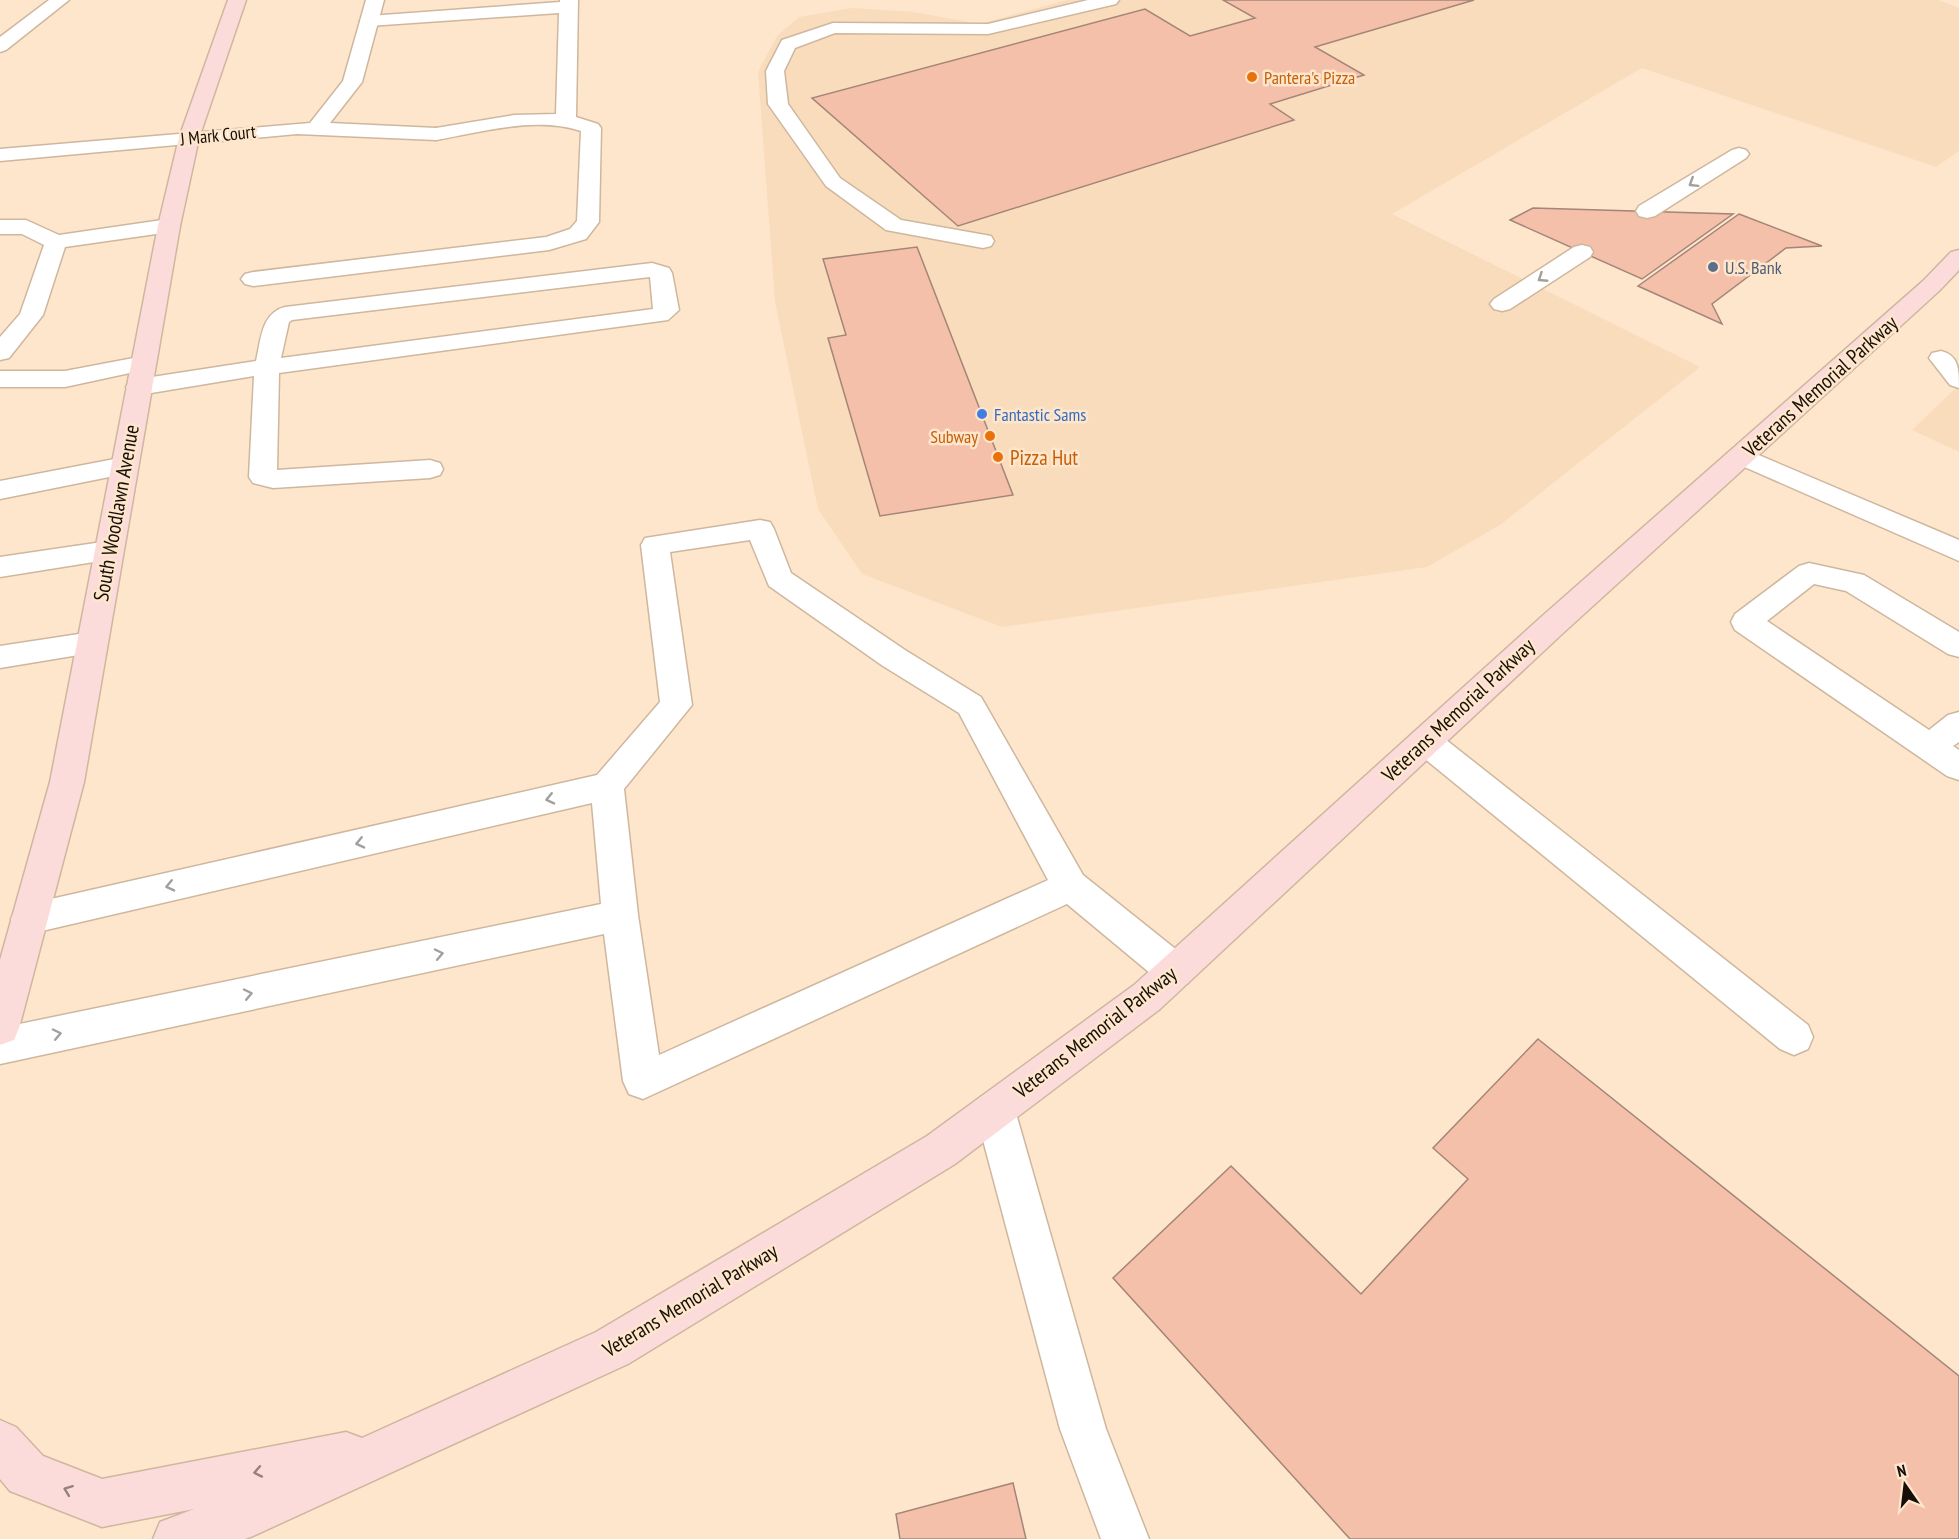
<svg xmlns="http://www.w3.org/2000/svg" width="1959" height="1539" font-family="'PT Sans Narrow',sans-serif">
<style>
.built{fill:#f9dcbc}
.building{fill:#f4c0aa;stroke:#a48578;stroke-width:1.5}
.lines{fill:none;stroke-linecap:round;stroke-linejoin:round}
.lane-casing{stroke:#ceb79e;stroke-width:3}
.street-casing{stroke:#ceb79e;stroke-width:3}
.secondary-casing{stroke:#ceb79e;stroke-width:3}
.lane{fill:#fff;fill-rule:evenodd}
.street{fill:#fff;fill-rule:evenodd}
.secondary{fill:#fcdcdb;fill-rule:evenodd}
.oneway{stroke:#a29f9c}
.oneway2{stroke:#95807c}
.food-dot{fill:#e8710a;stroke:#fee6cc;stroke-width:2}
.service-dot{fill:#5c6f8a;stroke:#fee6cc;stroke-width:2}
.shop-dot{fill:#3f7fe0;stroke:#fee6cc;stroke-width:2}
.labels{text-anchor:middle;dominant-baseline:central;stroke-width:5;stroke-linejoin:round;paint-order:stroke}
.far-food-label{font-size:18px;fill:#c56008;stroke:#fee6cc;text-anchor:start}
.far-street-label{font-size:18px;fill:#170f07;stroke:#fee6cc}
.far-service-label{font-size:18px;fill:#4e5e75;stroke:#fee6cc;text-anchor:start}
.far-shop-label{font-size:18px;fill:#366cbe;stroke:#fee6cc;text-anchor:start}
.street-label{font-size:21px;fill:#170f07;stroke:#fee6cc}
.food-label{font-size:21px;fill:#c56008;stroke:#fee6cc;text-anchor:start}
</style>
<rect width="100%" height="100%" fill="#fee6cc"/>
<path class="built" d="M1067,0H1939L1959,8V151L1936,167L1642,68L1392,214L1700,367L1500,525L1427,567L1002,627L862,574L818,509L775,302L758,72L777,36L799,17L852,8L914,12L979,24Z
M1959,385V452L1912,430Z"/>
<path class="building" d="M1223,0H1474L1315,47L1364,75L1270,104L1294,120L958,226L812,98L1145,9L1190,36L1255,18Z
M1533,208L1733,214L1642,279L1510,220Z
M1739,214L1822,246L1786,248L1712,304L1722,324L1638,286Z
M917,247L1013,495L880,516L828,338L846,335L823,259Z
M1538,1039L1959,1376V1539H1350L1113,1278L1231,1166L1361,1294L1468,1179L1433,1148Z
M1013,1483L1026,1539H900L896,1514Z"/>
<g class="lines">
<g class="lane-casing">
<path id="lane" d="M560,0H578L576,117L598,124L601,128L599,222L586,239L549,250L253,286L245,284L241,279L245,274L253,272L546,237L570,229L577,221L581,131C535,116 482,132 436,140L429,138L426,134L429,130L436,128L514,115L556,114L559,13L369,26L363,25L360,21L363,17L369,16L560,2Z
M1088,0H1119L1116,4L988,34L835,33L795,48L784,71L788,104L840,178L901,220L991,236L994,241L991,246L983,248L886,230L826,186L768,104L766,71L782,40L833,23L988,24Z
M1739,148L1746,150L1749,154L1746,158L1655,216L1647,218L1639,216L1636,211L1639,206L1732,150Z
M169,219L177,221L180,226L177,231L65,247L43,315L9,358L0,360V337L20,314L44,245L22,234H0V220H26L59,235Z
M1582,245L1590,247L1593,252L1590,257L1510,309L1502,311L1494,309L1490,304L1494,299L1574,247Z
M652,263L669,268L672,273L679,310L668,320L279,373L277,470L430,460L440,463L443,469L440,475L430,478L273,488L253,483L249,477L254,376L139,395L130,392L126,387L130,382L139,379L256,361C261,340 261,313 285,307ZM650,277L653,309L281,358L289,322L292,320Z
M1941,351C1959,355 1959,370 1959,388L1950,385L1929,358L1932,353Z
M144,356L153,358L156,363L153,368L65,387H0V371H65Z
M1742,448L1959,540V561L1733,462L1729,456L1733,450Z
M125,457L134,460L138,466L134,472L0,499V481Z
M760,520L770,522L774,529L791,573L905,650L981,697L1083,875L1188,959L1194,971L1188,983L1175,987L1162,983L1067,904L643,1099L629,1094L623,1081L604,934L0,1064V1028L601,904L592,803L29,934L16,930L11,919L16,908L29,904L597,775L660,702L641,545L645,538ZM750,540L769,586L883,666L959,713L1048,880L659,1055L638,915L624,789L692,705L670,552Z
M109,541L119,544L123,551L119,558L0,577V557Z
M1809,563L1864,575L1959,632V657L1948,654L1846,591L1814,584L1767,621L1929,730L1948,715L1959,712V742L1953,746L1959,750V780L1947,776L1735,630L1731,622L1735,614L1799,566Z
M92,632L103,635L107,643L103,651L0,668V646Z
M1425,728L1436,732L1808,1025L1813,1037L1808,1049L1794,1055L1780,1049L1414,750L1409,741L1414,732Z
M995,1091L1009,1097L1015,1110L1106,1429L1149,1539H1101L1060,1429L975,1110L981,1097Z"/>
</g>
<g class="street-casing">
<path id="street" d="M49,0H69L6,50L0,52V37Z
M366,0H384L362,82L330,123L436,128L443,130L446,134L443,138L436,140L297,134L0,161V149L310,123L343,81Z"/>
</g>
<g class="secondary-casing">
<path id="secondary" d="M228,0H246L199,138L180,226L84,782L19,1028L14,1040L0,1045V960L50,782L158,226L179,138Z
M1959,250V270L1939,291L1562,634L1160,1009L955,1164L628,1364L253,1536L245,1539H153L160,1522L194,1509L102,1527L10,1491L0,1479V1420L16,1427L43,1456L102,1479L346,1432L362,1438L596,1332L927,1136L1134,985L1540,618L1923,281L1951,252Z"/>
</g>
<use href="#lane" class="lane"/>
<use href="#street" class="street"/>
<use href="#secondary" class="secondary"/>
</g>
<defs><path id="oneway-chevron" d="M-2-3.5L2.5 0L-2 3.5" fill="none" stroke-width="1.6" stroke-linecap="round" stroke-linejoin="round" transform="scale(1.5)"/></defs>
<g class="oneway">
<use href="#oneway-chevron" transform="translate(1693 183) rotate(148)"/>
<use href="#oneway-chevron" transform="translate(1542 278) rotate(147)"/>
<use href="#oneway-chevron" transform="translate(550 799) rotate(167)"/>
<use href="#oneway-chevron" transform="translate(360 843) rotate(167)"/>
<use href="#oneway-chevron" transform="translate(170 886) rotate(167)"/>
<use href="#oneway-chevron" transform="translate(439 954) rotate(-12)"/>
<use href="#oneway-chevron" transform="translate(248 994) rotate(-12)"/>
<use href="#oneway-chevron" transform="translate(57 1034) rotate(-12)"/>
</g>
<g class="oneway2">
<use href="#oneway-chevron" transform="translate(258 1472) rotate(169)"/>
<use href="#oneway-chevron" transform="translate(68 1490) rotate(-159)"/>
</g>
<g class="food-dot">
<circle cx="1252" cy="77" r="6"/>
<circle cx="990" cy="436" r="6"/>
<circle cx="998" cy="457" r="6"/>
</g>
<circle class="service-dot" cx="1713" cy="267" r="6"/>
<circle class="shop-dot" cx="982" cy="414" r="6"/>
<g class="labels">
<g class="far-food-label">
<text x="1264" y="77">Pantera's Pizza</text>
<text x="978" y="436" text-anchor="end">Subway</text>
</g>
<g class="far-street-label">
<text transform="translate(218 135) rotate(-6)">J Mark Court</text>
</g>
<g class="far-service-label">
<text x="1725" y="267">U.S. Bank</text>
</g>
<g class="far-shop-label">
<text x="994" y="414">Fantastic Sams</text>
</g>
<g class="street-label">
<text transform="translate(1820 386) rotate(-42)">Veterans Memorial Parkway</text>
<text transform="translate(116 513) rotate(-80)">South Woodlawn Avenue</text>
<text transform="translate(1458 710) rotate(-43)">Veterans Memorial Parkway</text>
<text transform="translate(1095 1032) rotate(-38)">Veterans Memorial Parkway</text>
<text transform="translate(690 1300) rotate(-31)">Veterans Memorial Parkway</text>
</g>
<g class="food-label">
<text x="1010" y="457">Pizza Hut</text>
</g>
</g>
<g transform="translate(1905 1485) rotate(346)" stroke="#fee6cc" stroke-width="4.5" paint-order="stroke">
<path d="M0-4.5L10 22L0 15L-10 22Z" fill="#170f07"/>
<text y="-9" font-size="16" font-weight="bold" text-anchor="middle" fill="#170f07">N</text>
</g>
</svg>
